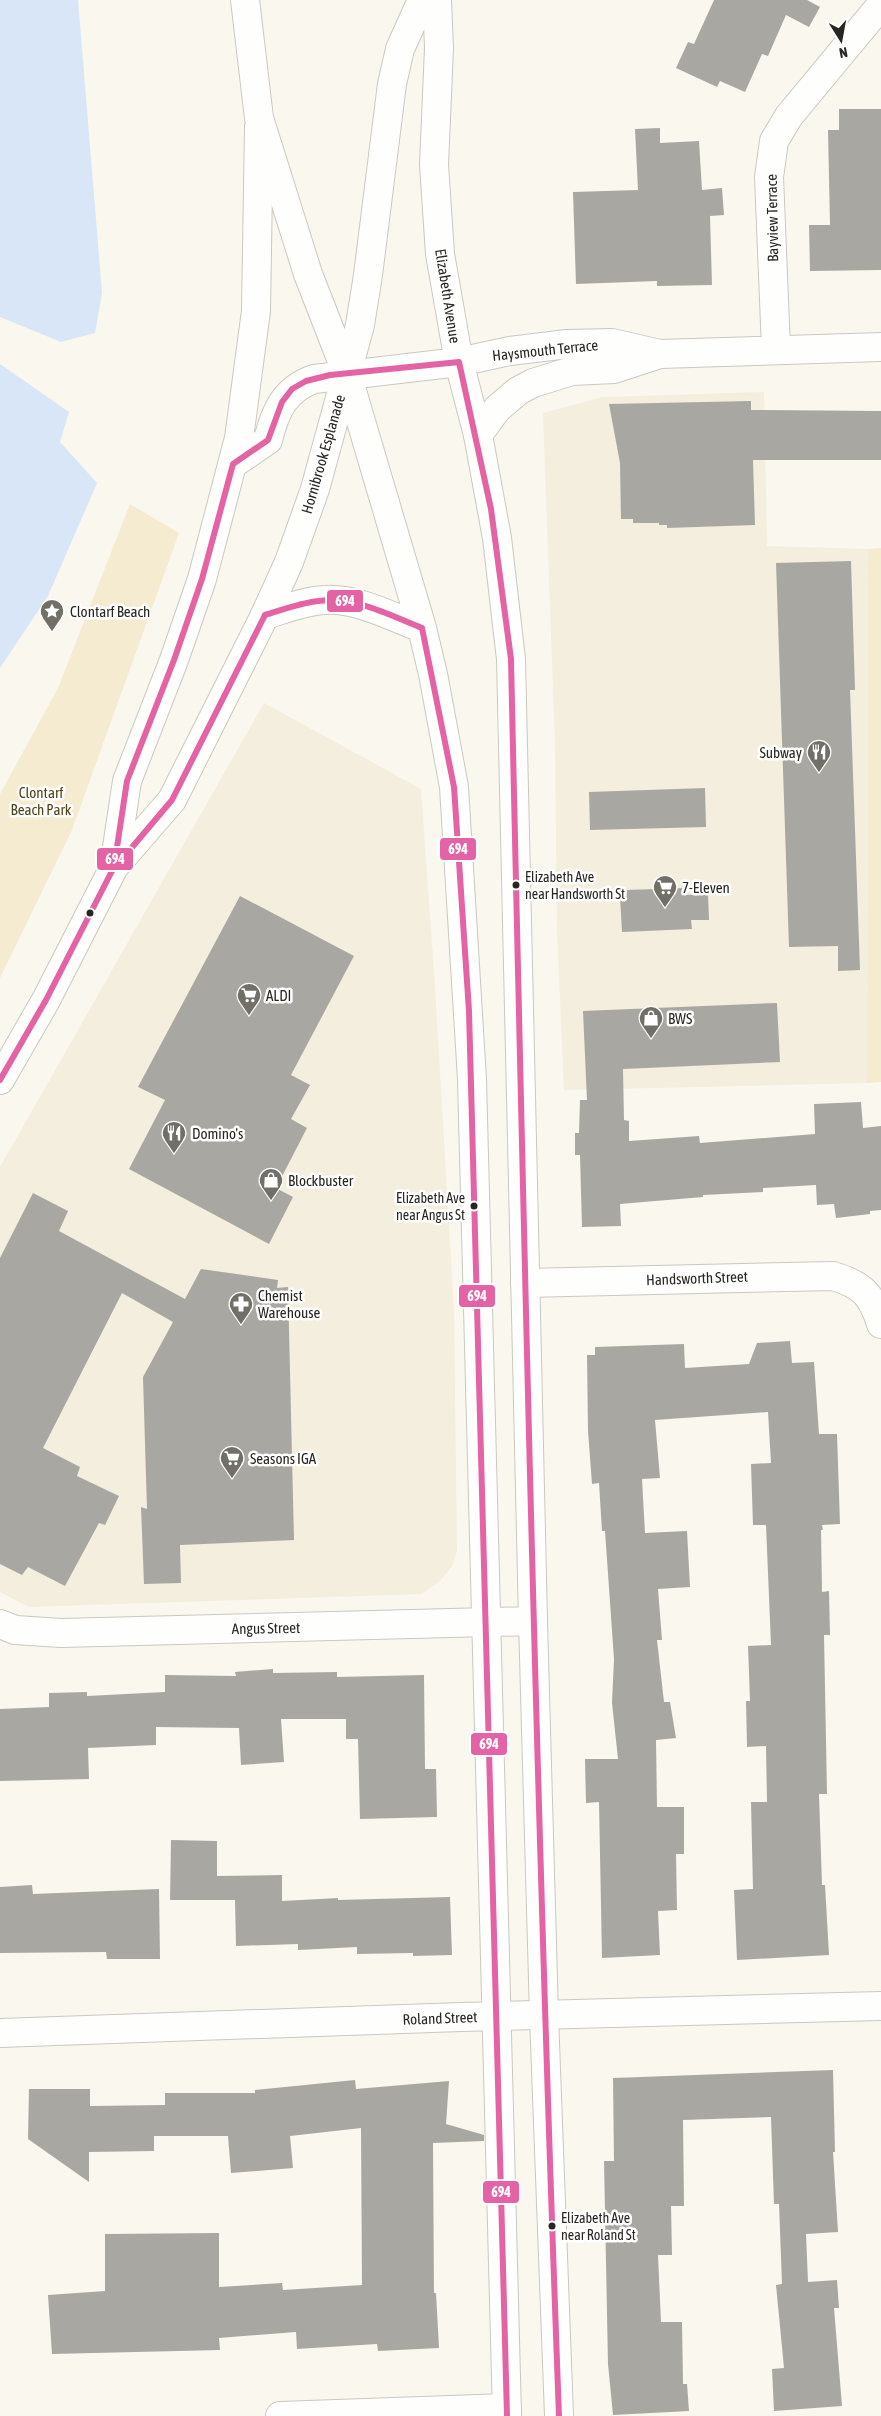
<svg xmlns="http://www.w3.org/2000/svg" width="881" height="2416" font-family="'Asap Condensed',sans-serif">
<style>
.built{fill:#f3eedd}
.green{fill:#f4ebd0}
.water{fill:#d8e6f8}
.building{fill:#a9a7a1}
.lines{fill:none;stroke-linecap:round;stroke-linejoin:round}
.minor-casing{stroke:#cac8c1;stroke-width:30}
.major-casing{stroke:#cac8c1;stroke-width:30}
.highway-casing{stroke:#cac8c1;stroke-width:30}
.minor{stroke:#fefefc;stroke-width:28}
.major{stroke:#fefefc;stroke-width:28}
.highway{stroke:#fefefc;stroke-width:28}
.bus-1-casing{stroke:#fff;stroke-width:10}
.bus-1{stroke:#e463a4;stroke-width:6}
.bus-dot{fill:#282620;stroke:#fff;stroke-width:2}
.labels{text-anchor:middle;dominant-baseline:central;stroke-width:5;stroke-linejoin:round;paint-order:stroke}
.bus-label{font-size:14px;fill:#282620;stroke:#fff;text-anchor:start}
.street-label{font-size:15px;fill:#282620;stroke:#fff}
.poi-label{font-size:15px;fill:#282620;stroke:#fff;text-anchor:start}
.park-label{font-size:15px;fill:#534417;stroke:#fff}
.line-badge{stroke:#fff;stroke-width:2}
.badge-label{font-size:14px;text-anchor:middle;font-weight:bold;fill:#fff}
</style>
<rect width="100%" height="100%" fill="#faf7ee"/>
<path class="built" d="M764,392L767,546L868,549L867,1083L564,1090L557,930L555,744L543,413L603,397Z
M264,703L421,789L435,986L454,1313L457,1551L452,1566L440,1581L422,1594L29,1607L0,1592V1167Z"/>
<path class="green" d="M130,504L179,533L72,830L0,978V794L58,688Z
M881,548V1082L867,1083L868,549Z"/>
<path class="water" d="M0,0H78L102,293L95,333L61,342L0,317Z
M0,364L69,412L60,442L97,483L48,596L0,668Z"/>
<path class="building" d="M714,0H807L820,7L809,27L786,15L768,56L762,54L745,92L720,81L717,87L676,68L688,42L694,44Z
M839,109H881V270L810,271L809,225H830L828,130H839Z
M660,128V143L699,141L702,190L722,188L724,215L710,216L712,285L657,286V281L576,284L573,192L638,190L635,129Z
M751,401V410L881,411V460H753L755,525L667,528V525H659V523H633V519H621L620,463L609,404Z
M851,561L855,690H850L860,970L838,971V946L789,947L776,563Z
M705,788L706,827L590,830L589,792Z
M684,888L685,895L708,894L709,920H691L692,929L622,932L620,896H627L626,890Z
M240,896L354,956L291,1075L310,1085L291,1119L307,1128L276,1188L293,1197L269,1244L129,1169L165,1100L138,1087Z
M777,1003L780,1062L623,1069L624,1120L629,1121V1141L699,1136L700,1143L815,1134L814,1104L861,1102L863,1128L881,1126V1210L870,1211V1214L836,1218L834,1204L817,1205L816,1185L763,1188V1192L703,1195V1197L620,1204L621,1226L582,1227L580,1155H575V1133H579L580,1100H587L583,1011Z
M33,1193L68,1211L59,1231L185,1299L201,1269L278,1280L277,1288L288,1287L294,1540L180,1545L181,1583L144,1584L141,1507L147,1509L143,1377L173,1322L122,1293L43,1448L80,1467L77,1476L119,1496L105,1525L99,1523L65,1586L28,1567L22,1575L0,1564V1258Z
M790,1341L792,1363L814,1362L819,1434H837L840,1524L822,1525L823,1530H821L822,1592L829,1591L830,1635H824L827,1794H819L822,1885H825L829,1955L737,1960L734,1890L753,1889L751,1802H767L766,1746L747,1747L746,1701H750L748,1646L771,1645L766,1525H753L751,1464L771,1463L768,1412L655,1420L660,1478L642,1479L645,1533L687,1531L690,1587L658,1589L662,1640H657L664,1702H670L676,1738L656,1740L657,1807H684V1854H676L677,1910L658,1911L660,1955L602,1958L599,1802L586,1803L585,1759H618L612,1703L614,1659L605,1531H602L599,1483L592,1484L588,1431L587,1355H595V1347L684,1344L685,1368L749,1364L757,1343Z
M273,1669V1673L337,1672V1677L424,1675L425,1769H436L437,1817L360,1819L358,1739H346V1719H281L284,1762L241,1765L239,1728L156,1727V1745L88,1748L89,1779L0,1781V1709L49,1707V1693L87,1692V1696L165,1692V1675L236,1676L235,1672Z
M171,1840L217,1841V1876L282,1875V1901L338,1898V1900L450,1897L452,1955L413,1956V1953L357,1954V1947L298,1950V1944L236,1946L235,1900H170Z
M32,1885L33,1894L159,1889L160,1959H107L106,1952L0,1953V1887Z
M833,2070L835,2152H833L838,2232L806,2234L808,2282L837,2280L839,2308H834L842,2406L774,2411L772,2369L784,2368L776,2285L782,2284L779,2204H774L771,2117L683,2120L684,2206H671L672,2255H658L661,2322H682L683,2384H687L689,2411L613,2415L608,2364L604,2161H614L613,2078Z
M355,2080L356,2089L449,2081L446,2124L484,2135V2141L433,2143L434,2293H436L439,2348L378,2351L377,2344L297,2349L296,2332L219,2338L220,2350L52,2354L48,2295L105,2291V2234L219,2233V2287L282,2283L283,2290L362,2285L361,2128L290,2136L293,2168L231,2173L228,2136H154V2151L89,2152V2182L28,2139L29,2089H90V2106L165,2105V2093H255V2090Z"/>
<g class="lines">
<g class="minor-casing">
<path id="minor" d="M776,349L769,177L774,141L789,116L881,5
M478,435L497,409L518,391L533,383L572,371L614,369L660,354L881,347
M233,464L268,440C275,411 285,389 314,379L459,362L510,351L567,344L612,343L660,354
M525,1283L833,1276C863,1285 872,1295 881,1324
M0,1624L15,1630L61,1633L533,1621
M0,2033L461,2017L881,2006
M280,2416L507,2408"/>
</g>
<g class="major-casing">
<path id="major" d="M114,867L127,781L174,660L202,579L239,438L256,311L259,127
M0,1080L46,1000L114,867L172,800L265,615L289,562L315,489L360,325L368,275L392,84L400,49L422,0"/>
</g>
<g class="highway-casing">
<path id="highway" d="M245,0L259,118L308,274L347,374L422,628L433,674L454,787L472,1079L507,2416
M437,0L439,48L434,165L440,254L459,362L478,435L497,538L511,659L533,1621L544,2016L559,2416
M265,615C285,609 304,601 325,600C358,598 392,617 422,628"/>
</g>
<use href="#minor" class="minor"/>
<use href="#major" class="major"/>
<use href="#highway" class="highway"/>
<g class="bus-1-casing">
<path id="bus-1" d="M265,615C282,610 300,603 318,601C354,596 389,615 422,628
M422,628L454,787L469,1011L507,2416
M112,871L172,800L265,615
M0,1080L46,1000L114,867L127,781L174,660L202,579L233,464L268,440L282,402L292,389L306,381L330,375L459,362L491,509L511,659C524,1245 537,1830 559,2416"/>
</g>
<use href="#bus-1" class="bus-1"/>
</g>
<defs>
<g id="sight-pin" transform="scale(1.25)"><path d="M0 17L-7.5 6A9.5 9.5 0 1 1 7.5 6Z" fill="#726f68" stroke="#fff"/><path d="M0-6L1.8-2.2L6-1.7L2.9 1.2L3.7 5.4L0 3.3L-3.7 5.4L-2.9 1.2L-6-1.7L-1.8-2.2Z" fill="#fff"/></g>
<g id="restaurant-pin" transform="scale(1.25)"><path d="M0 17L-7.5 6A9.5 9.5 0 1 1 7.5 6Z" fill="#726f68" stroke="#fff"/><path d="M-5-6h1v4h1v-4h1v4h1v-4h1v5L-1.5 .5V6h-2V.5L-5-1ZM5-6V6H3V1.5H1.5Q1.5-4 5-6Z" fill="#fff"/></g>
<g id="supermarket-pin" transform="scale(1.25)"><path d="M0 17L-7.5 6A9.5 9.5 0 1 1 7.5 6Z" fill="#726f68" stroke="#fff"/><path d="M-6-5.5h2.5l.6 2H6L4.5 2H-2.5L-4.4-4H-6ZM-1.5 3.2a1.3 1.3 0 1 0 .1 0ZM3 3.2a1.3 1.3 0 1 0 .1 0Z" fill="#fff"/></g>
<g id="shop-pin" transform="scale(1.25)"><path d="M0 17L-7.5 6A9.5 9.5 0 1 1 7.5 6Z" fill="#726f68" stroke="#fff"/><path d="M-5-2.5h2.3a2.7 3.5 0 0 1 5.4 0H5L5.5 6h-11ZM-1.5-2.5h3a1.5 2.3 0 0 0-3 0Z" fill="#fff"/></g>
<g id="pharmacy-pin" transform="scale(1.25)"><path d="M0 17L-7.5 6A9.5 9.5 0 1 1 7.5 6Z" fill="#726f68" stroke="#fff"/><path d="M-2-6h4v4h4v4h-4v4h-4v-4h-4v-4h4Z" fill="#fff"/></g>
</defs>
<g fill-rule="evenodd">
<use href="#sight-pin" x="52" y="611"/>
<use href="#restaurant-pin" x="819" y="752"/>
<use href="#supermarket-pin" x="665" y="887"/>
<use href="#supermarket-pin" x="249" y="995"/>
<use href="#shop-pin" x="651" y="1018"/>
<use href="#restaurant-pin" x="174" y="1133"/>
<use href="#shop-pin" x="271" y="1180"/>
<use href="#pharmacy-pin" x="241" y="1304"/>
<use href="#supermarket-pin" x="232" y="1458"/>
</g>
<g class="bus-dot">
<circle cx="516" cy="885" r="4.5"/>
<circle cx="90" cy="913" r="4.5"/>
<circle cx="474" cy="1206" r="4.5"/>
<circle cx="552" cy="2226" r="4.5"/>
</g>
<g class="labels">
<g class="bus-label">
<text x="525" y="877">Elizabeth Ave<tspan x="525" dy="17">near Handsworth St</tspan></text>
<text x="465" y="1198" text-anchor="end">Elizabeth Ave<tspan x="465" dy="17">near Angus St</tspan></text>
<text x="561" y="2218">Elizabeth Ave<tspan x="561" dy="17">near Roland St</tspan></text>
</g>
<g class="street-label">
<text transform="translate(772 218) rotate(-91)">Bayview Terrace</text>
<text transform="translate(448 296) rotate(81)">Elizabeth Avenue</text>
<text transform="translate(545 350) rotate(-6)">Haysmouth Terrace</text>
<text transform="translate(323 454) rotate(-74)">Hornibrook Esplanade</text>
<text transform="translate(697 1278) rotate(-2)">Handsworth Street</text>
<text transform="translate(266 1628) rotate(-1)">Angus Street</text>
<text transform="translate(440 2018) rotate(-2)">Roland Street</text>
</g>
<g class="poi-label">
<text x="70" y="611">Clontarf Beach</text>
<text x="802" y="752" text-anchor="end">Subway</text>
<text x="682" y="887">7-Eleven</text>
<text x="266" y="995">ALDI</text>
<text x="668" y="1018">BWS</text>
<text x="192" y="1133">Domino's</text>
<text x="288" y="1180">Blockbuster</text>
<text x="258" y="1295">Chemist<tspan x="258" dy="17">Warehouse</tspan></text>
<text x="250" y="1458">Seasons IGA</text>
</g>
<g class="park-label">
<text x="41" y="792">Clontarf<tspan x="41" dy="17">Beach Park</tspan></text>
</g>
</g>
<g class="line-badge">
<rect x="326" y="589" width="38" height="24" rx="5" fill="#e463a4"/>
<rect x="439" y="837" width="38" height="24" rx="5" fill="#e463a4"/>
<rect x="96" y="847" width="38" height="24" rx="5" fill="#e463a4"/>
<rect x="458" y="1284" width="38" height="24" rx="5" fill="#e463a4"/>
<rect x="470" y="1732" width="38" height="24" rx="5" fill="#e463a4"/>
<rect x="482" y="2180" width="38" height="24" rx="5" fill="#e463a4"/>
</g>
<g class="badge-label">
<text x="345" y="606">694</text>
<text x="458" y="854">694</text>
<text x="115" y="864">694</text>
<text x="477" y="1301">694</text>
<text x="489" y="1749">694</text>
<text x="501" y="2197">694</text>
</g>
<g transform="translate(841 40) rotate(169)" stroke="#ffffff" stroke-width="4" paint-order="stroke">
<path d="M0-4L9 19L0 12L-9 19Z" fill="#282620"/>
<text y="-8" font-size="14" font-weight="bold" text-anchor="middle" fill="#282620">N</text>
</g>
</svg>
